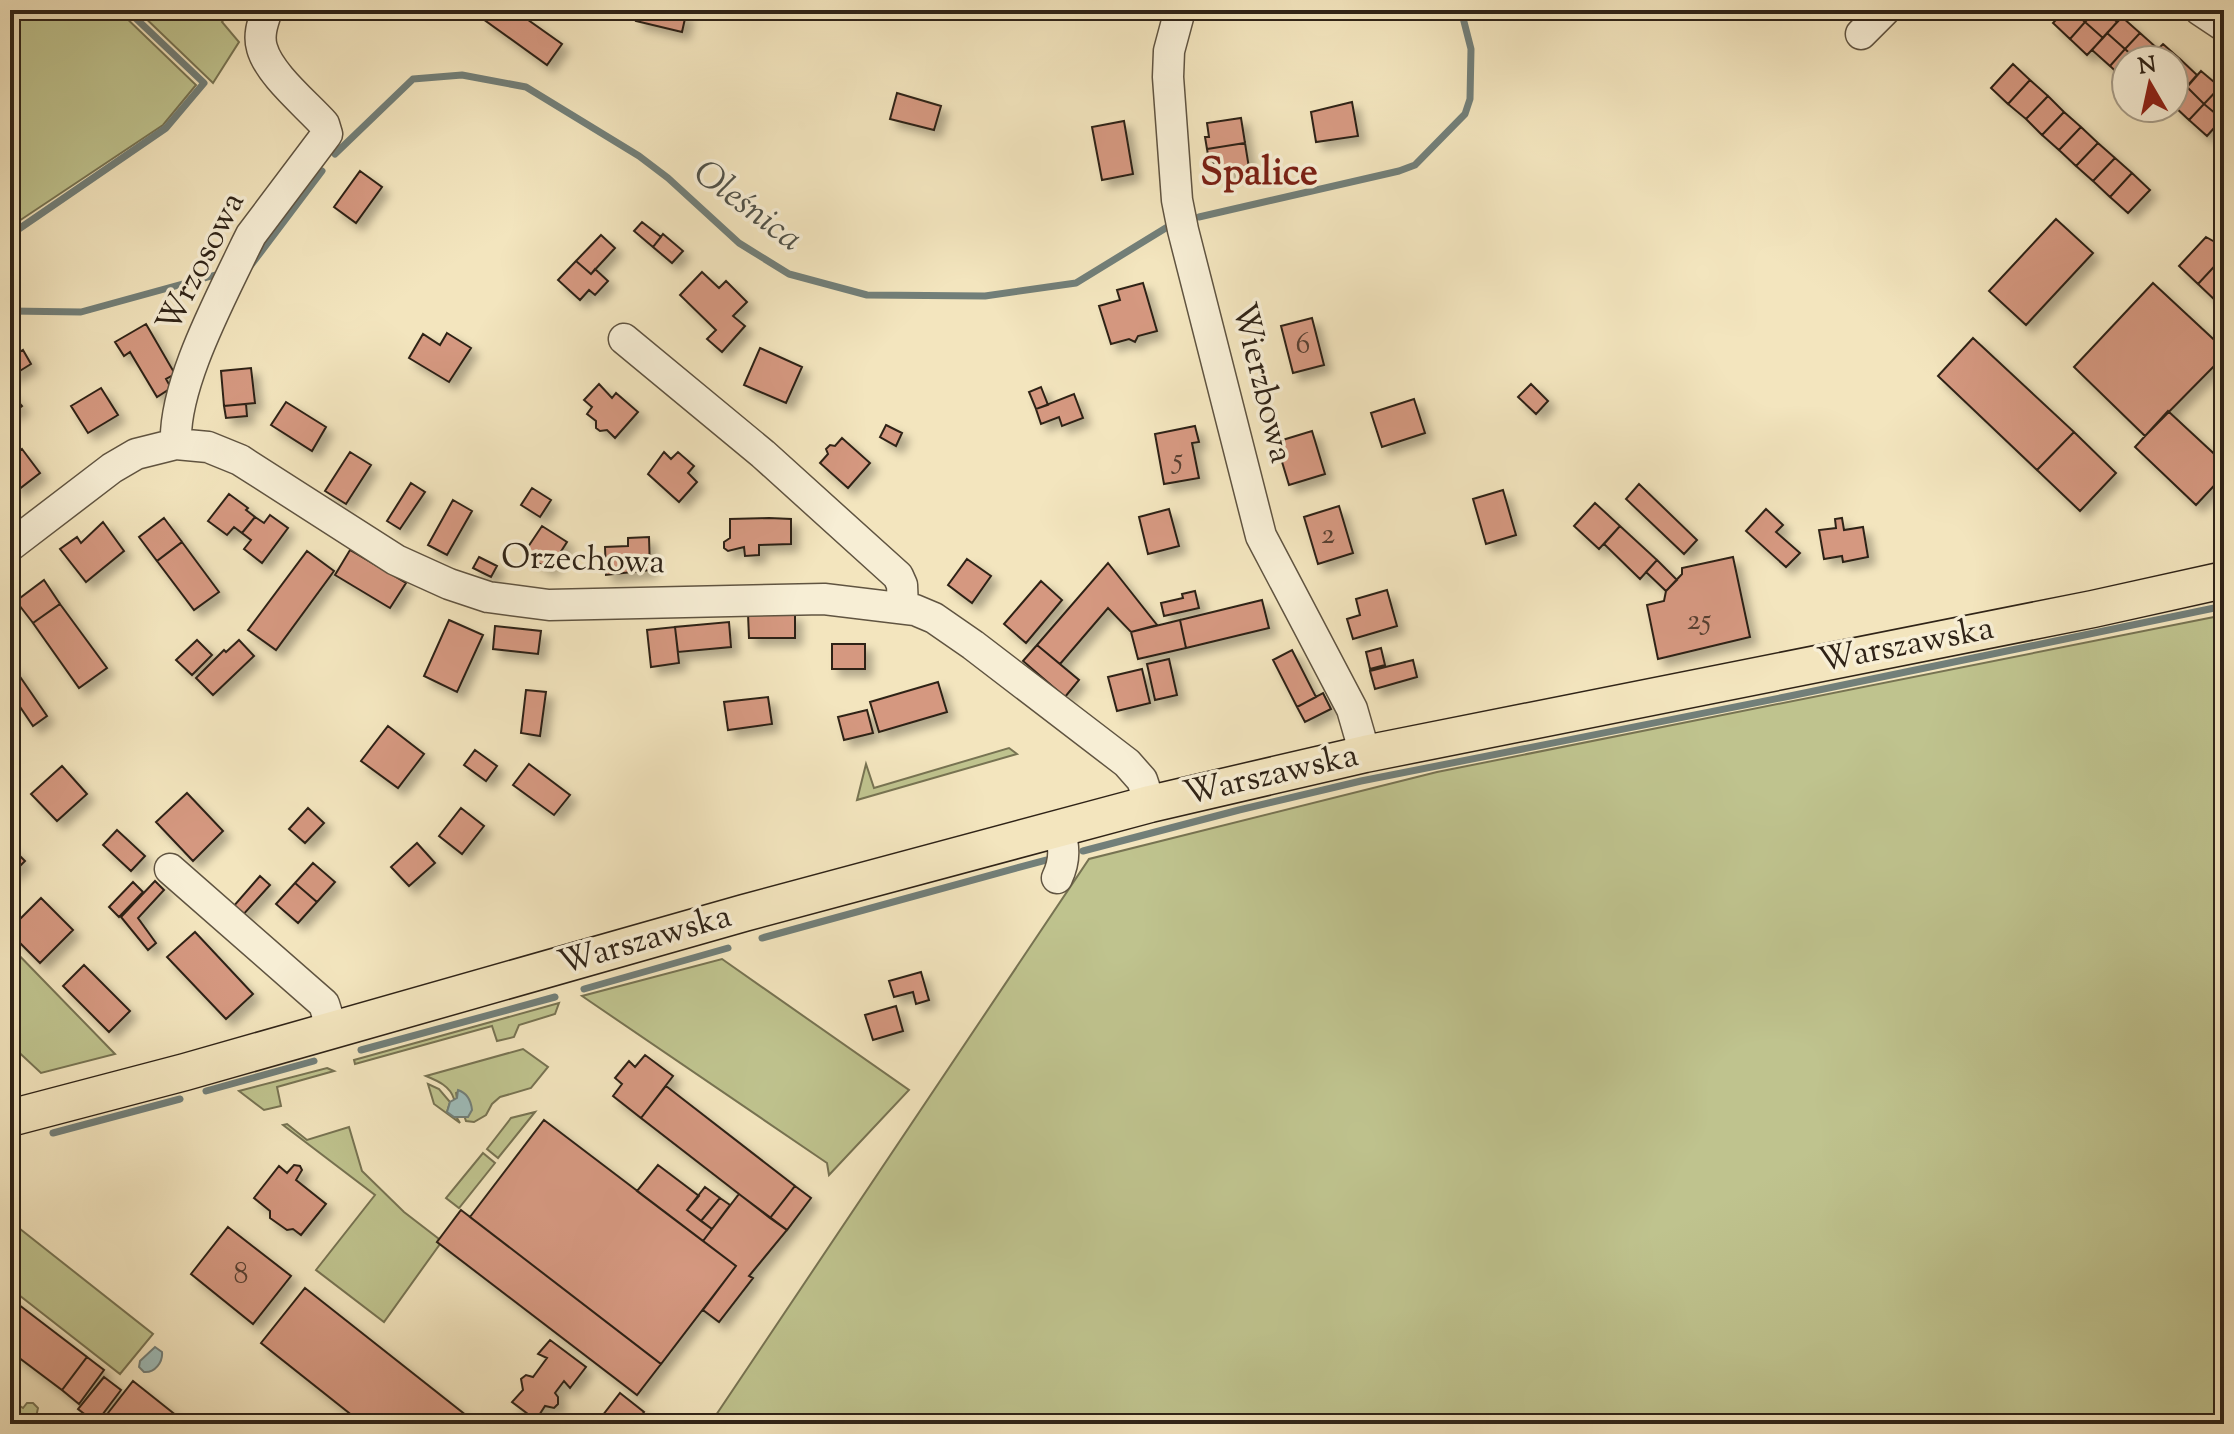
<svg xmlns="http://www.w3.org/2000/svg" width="2234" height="1434" font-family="'Sorts Mill Goudy',serif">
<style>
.green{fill:#bfc38e;stroke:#777352;stroke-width:2}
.water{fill:#9ebdba;stroke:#727f79;stroke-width:2}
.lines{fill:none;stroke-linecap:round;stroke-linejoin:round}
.stream{stroke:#727f79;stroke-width:7}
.building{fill:#d59880;stroke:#2f2317;stroke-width:2;filter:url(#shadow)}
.minor-casing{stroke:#605441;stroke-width:33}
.major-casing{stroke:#2f2317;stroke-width:39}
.minor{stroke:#f7eed5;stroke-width:30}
.major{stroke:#f3e5be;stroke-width:36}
.labels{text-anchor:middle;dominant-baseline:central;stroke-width:7;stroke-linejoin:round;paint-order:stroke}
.number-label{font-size:30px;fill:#584031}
.street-label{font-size:34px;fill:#2f2317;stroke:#f7eed5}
.water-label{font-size:36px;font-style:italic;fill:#505148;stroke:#f7eed5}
.quarter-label{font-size:38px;font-weight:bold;fill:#7a1f14;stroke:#f7eed5}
</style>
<defs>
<filter id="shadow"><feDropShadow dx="7" dy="7" stdDeviation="4" flood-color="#0004"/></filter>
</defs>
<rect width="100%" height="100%" fill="#f3e5be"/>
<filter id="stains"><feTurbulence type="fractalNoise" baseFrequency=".0025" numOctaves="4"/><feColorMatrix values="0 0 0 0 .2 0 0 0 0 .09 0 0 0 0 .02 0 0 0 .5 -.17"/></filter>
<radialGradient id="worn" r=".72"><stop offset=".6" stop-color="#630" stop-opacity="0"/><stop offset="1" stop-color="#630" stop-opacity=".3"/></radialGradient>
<path class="green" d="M10,10H118L196,85L163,125L10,227Z
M137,10H231L222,22L239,42L213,83Z
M2224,615V1424H710L1089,859L1437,772Z
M1009,748L1017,754L857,800L866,764L874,788Z
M10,946L115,1054L41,1073L10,1044Z
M722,959L909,1090L829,1175L827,1163L582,996Z
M559,1003L555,1014L519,1025L514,1037L497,1041L492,1026L355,1064L354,1060Z
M523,1049L548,1067L531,1088L500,1097L492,1104L486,1115L474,1122L466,1121L456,1092L457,1099H454C450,1086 438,1081 426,1076Z
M327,1068L334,1071L277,1087L281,1106L264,1110L239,1091Z
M428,1084L439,1089L450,1102L447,1112L457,1118L460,1123L434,1104Z
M535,1112L498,1158L487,1149L511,1118Z
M287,1124L307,1140L349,1127L362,1171L404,1212L439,1239L437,1242L440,1244L384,1322L316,1270L375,1195L283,1125Z
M483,1153L495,1163L459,1208L446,1198Z
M10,1221L153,1334L120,1374L10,1288Z
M10,1386L17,1391L14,1402L23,1408L27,1403H33L38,1408L36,1417L45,1424H25L10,1413Z"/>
<path class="water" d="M458,1090C467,1093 471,1100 472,1110L468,1117H454L447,1112L450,1102L457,1098Z
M155,1347L162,1352C163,1362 155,1373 144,1372L139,1367L140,1361Z"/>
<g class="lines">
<path class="stream" d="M335,154L413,79L462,75L526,87L639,156L668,178L739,243L789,274L867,295L985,296L1076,283L1169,226
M1199,217L1399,171L1415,165L1465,114L1470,99L1471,49L1461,10
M10,235L166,128L204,83L127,10
M251,265L322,171
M10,311L81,312L219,274
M1083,851L1239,810L1361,781L1790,696L2224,606
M762,938L1046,860
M584,989L728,948
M361,1050L555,997
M206,1091L314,1061
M53,1133L180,1099
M10,1143L17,1142"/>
</g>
<path class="building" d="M490,10H514L562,44L547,65L483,19Z
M639,10H668L686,14L682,32L636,21Z
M2065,10H2072L2085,22L2070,39L2053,23Z
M2072,10H2097L2085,22Z
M2097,10H2105L2117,22L2103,38L2085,22Z
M2122,17L2140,33L2125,49L2107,33Z
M2085,22L2103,38L2087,55L2070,39Z
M2107,33L2125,49L2110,66L2092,50Z
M2140,33L2158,49L2147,60H2137L2125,49Z
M2163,44L2180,59L2174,66V60H2147Z
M2125,49L2137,60H2126V81L2110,66Z
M2180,59L2197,75L2182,92L2174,84V66Z
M2013,64L2030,80L2008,104L1991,88Z
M2201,71L2220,87L2204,104L2187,87Z
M2030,80L2048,96L2026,119L2008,104Z
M2174,84L2182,92L2174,101Z
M2187,87L2204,104L2189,120L2174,106V101Z
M2220,87L2224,91V117L2222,119L2204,104Z
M897,93L941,106L934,130L890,119Z
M2048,96L2064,112L2042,135L2026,119Z
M1352,102L1358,136L1316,142L1311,112Z
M2204,104L2222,119L2207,136L2189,120Z
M2064,112L2081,127L2059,150L2042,135Z
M1241,118L1245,143L1207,149L1205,137H1209L1207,123Z
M1124,121L1133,174L1102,180L1092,127Z
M2081,127L2098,143L2076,166L2059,150Z
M1245,143L1249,168L1216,174L1213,160L1209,161L1207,149Z
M2098,143L2115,158L2093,181L2076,166Z
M2115,158L2132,173L2110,197L2093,181Z
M360,171L382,187L356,223L334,207Z
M2132,173L2150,190L2128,213L2110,197Z
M2056,219L2093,253L2026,325L1989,291Z
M642,222L661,237L653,247L634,231Z
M663,234L683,251L672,263L653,247Z
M601,235L615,248L591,274L576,261Z
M2206,237L2222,246L2219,249L2224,256L2198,284L2179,266Z
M2224,256V294L2217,302L2198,284Z
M576,261L591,274L595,269L608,281L595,295L589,290L580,300L558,280Z
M702,272L719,288L726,281L747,302L733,316L745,326L722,352L707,339L716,330L680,295Z
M1143,283L1157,331L1138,336L1135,342L1129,339L1111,344L1099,306L1120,300L1117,290Z
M2153,283L2224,349V356L2145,436L2074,367Z
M1312,318L1324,365L1293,373L1281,326Z
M146,324L175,374L166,379L171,388L157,397L130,352L124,356L115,342Z
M447,333L471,348L449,382L409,358L423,334L440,345Z
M1973,338L2074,432L2037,470L1938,376Z
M760,348L802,367L786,403L744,385Z
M23,350L31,364L10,377V358Z
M251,368L255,403L224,406L221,371Z
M599,384L612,398L616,393L638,412L615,438L607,430L600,431L596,428V421L587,414L592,407L584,400Z
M1531,384L1548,401L1536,414L1518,397Z
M1041,387L1048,405L1036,409L1029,392Z
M101,388L118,415L88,433L71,406Z
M10,392L22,406L10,415Z
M1074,394L1083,418L1062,426L1059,417L1041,424L1036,409Z
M1414,399L1425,433L1382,447L1371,413Z
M286,402L326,427L312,451L271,425Z
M246,404L247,416L226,418L224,406Z
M2168,411L2224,463V475L2196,505L2135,447Z
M886,425L902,433L896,446L880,437Z
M1195,426L1199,442L1192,443L1199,478L1164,484L1155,434Z
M1312,431L1325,474L1289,485L1276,442Z
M2074,432L2116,473L2080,511L2037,470Z
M842,438L870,463L848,488L820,463L828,454L826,449L830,445L835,446Z
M22,449L40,473L18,490L10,479V459Z
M350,452L371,465L346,504L325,491Z
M664,452L671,459L678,452L694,466L688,473L697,482L679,502L648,474Z
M411,483L425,492L400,529L387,521Z
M1639,484L1697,540L1684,554L1626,499Z
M532,488L551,500L540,517L521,505Z
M1503,490L1516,535L1486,544L1473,499Z
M229,494L248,508L246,510L255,517L242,533L234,527L227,535L208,521Z
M453,500L472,511L447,555L428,545Z
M1595,503L1620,526L1599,549L1574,526Z
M1339,506L1353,553L1318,564L1304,517Z
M1169,509L1179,546L1148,554L1139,517Z
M1766,509L1783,525L1776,532L1800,553L1786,567L1746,531Z
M270,515L288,528L262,563L244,549L251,540L242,533L255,517L264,523Z
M164,518L182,542L157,561L139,537Z
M769,518L791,519V544L759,545V555L745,556L744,547L728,551L724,548V542L730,538V519Z
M1842,518L1844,530L1863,527L1868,557L1843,562L1842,556L1824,559L1819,530L1836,528L1835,519Z
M103,522L124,551L86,582L60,549L77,537L81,543Z
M542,526L567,542L549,570L524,553Z
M1620,526L1657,560L1640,579L1604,544Z
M649,537L650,570L606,575L605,547L628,546V538Z
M182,542L219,592L194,610L157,561Z
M350,550L406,583L390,608L335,575Z
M307,551L334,571L276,650L248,630Z
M479,557L497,566L491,577L473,568Z
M1733,557L1750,637L1658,659L1647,605L1664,601L1666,591L1682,574V568Z
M967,559L991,576L972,603L948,585Z
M1657,560L1677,580L1666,591L1646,572Z
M1108,563L1157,625L1131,632L1108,608L1060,664L1037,645Z
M44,580L60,604L33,623L16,601Z
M1041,581L1062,600L1026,643L1004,624Z
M1387,590L1397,626L1353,639L1347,619L1360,615L1356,599Z
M1195,591L1199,608L1164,616L1161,603L1183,598L1182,594Z
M1262,600L1269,628L1186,648L1180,620Z
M60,604L107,668L79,688L33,623Z
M748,614H795V638H749Z
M449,620L483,635L457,692L424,676Z
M1180,620L1186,648L1138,659L1131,632Z
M729,622L731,647L678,652L675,627Z
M495,626L541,631L538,654L493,649Z
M675,627L679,663L651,667L647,630Z
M197,640L212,655L192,675L176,660Z
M239,640L254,656L213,695L196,678L224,650L226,652Z
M832,644H865V669H832Z
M1037,645L1079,680L1065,697L1023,661Z
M1381,648L1385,665L1370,669L1366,652Z
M1292,650L1316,697L1297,707L1273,660Z
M1169,659L1177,695L1155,700L1147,664Z
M1413,660L1417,677L1375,689L1370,671Z
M12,665L47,716L33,726L10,692Z
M1142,669L1150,703L1117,711L1108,677Z
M938,682L947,712L879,732L870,702Z
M526,690L546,692L540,736L521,733Z
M1323,693L1331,709L1305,722L1297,707Z
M768,697L772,724L728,730L724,702Z
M867,710L873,733L844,740L838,717Z
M388,726L424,754L398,788L361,761Z
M475,750L497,766L486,781L464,765Z
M529,764L570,795L554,815L513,785Z
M62,766L87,794L57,821L31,794Z
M187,793L223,831L193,861L156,822Z
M308,808L324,823L305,843L289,829Z
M461,808L484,826L462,854L439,836Z
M117,830L145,856L131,871L103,845Z
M417,843L435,863L409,886L391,867Z
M10,846L25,861L10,876Z
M313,863L335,882L317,902L295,883Z
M260,876L270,885L242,916L232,908Z
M155,881L164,890L138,918L156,943L148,950L121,917Z
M133,882L143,892L119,917L109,907Z
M295,883L317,902L298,923L276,904Z
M41,898L73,930L40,963L10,933V929Z
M195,932L253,994L226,1019L167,957Z
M84,965L130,1011L109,1032L63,986Z
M921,972L929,1000L916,1004L913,992L894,997L889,981Z
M896,1006L903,1031L873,1040L865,1015Z
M645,1055L673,1076L641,1118L613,1096L622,1084L615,1078L629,1061L635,1067Z
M666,1086L795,1186L770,1218L641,1118Z
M544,1120L736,1266L661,1364L470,1217Z
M294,1165L300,1166L302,1170L296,1180L326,1204L301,1235L293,1229L287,1230L270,1218V1211L254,1198L279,1166L287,1173Z
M658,1165L699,1196L687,1210L712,1229L703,1241L637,1191Z
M795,1186L811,1198L787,1230L770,1218Z
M705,1187L720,1198L701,1221L687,1210Z
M739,1194L787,1230L749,1276L753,1278L719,1322L703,1310L736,1266L703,1241Z
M720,1198L730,1205L712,1229L701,1221Z
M461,1210L661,1364L637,1395L437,1242Z
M228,1227L291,1276L253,1324L191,1274Z
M305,1288L467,1416L461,1424H363L261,1343Z
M10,1298L87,1357L62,1390L10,1351Z
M550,1340L586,1367L570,1388L564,1381L555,1393L558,1397V1404L554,1408L545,1406L536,1420L512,1402L523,1390L521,1379L526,1375L533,1377L547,1358L538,1354Z
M87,1357L104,1370L79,1404L62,1390Z
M104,1377L121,1390L96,1423L78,1409Z
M133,1381L187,1424H147L142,1420L139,1424H121L108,1413Z
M620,1393L644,1412L635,1424H596Z"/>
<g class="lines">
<g class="minor-casing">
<path id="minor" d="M1180,10L1169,51L1168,77L1177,200L1183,230L1261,536L1352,709L1365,754
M2200,10L2224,26
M1861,34L1885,10
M624,339L763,454L898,576L902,585L903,608
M176,444C173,386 220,300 245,247L251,235L327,134L324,124C306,104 269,74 262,48C258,35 263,22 267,10
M10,546L112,468L136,454L176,444L208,447L240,460L396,560L449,584L488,597L549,605L824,599L915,610L934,618L973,645L1127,763L1142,780L1150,804
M170,869L324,1004L332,1030
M1057,878C1066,859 1064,846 1059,826"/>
</g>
<g class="major-casing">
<path id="major" d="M10,1118L185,1072L744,913L1150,804L1365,754L2093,609L2224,580"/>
</g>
<use href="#minor" class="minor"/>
<use href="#major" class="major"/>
</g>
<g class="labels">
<g class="number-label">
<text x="1303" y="345">6</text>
<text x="1178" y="460">5</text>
<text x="1328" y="535">2</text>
<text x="1699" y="621">25</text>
<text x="241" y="1275">8</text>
</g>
<g class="street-label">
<text transform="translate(202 263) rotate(-63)">Wrzosowa</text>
<text transform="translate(1261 383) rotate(76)">Wierzbowa</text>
<text transform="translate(583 561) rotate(2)">Orzechowa</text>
<text transform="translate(1906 646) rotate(-11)">Warszawska</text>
<text transform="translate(1271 776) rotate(-13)">Warszawska</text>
<text transform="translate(645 941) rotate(-16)">Warszawska</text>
</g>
<g class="water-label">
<text transform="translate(747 207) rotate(37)">Oleśnica</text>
</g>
<g class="quarter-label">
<text x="1259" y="175">Spalice</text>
</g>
</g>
<rect width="2234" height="1434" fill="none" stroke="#f3e5be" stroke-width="40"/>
<rect x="12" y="12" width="2210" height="1410" fill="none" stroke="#2f2317" stroke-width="4"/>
<rect x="20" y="20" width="2194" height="1394" fill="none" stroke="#2f2317" stroke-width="2"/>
<g transform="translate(2150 84) rotate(351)"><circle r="38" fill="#f7eed5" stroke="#a79d89" stroke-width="2"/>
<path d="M0-6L14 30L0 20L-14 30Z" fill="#8f2418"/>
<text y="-12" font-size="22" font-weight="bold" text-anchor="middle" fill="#2f2317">N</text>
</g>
<rect width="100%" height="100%" filter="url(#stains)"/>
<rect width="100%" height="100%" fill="url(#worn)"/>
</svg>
